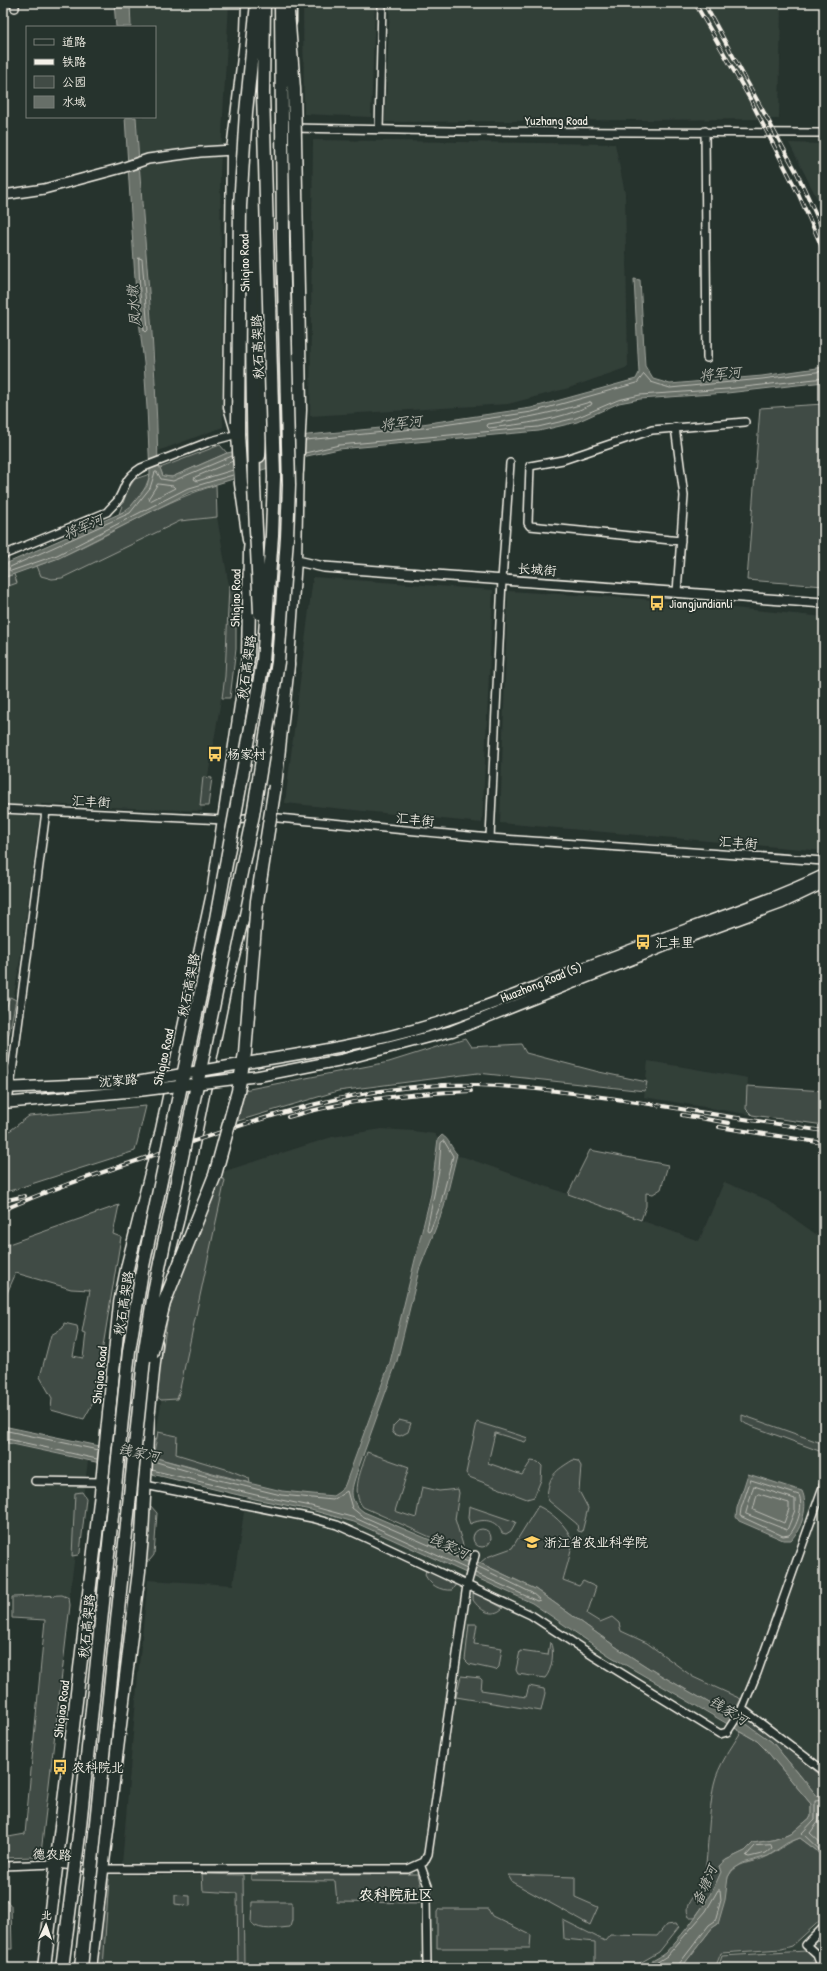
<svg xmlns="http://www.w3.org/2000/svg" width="827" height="1971" font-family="'Patrick Hand','LXGW WenKai TC',sans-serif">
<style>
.built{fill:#333f39}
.green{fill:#414b45;stroke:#9a9e96}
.water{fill:#676f68;stroke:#9fa39b}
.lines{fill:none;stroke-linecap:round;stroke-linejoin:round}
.shore{stroke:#bcbdb5;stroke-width:1}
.minor-casing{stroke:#f4f1e8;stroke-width:10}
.tertiary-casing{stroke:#f4f1e8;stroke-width:12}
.secondary-casing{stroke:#f4f1e8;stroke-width:13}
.primary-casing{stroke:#f4f1e8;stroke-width:15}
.trunk-casing{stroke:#f4f1e8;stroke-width:15}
.minor{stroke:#26332d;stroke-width:7}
.tertiary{stroke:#26332d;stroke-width:9}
.secondary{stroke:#26332d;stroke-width:10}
.primary{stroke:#26332d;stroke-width:12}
.trunk{stroke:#26332d;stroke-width:12}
.rail-casing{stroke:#f4f1e8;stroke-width:4}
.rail{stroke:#26332d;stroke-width:2.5;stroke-dasharray:8;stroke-linecap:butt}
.secondary-bridge-casing{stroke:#f4f1e8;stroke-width:13;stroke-linecap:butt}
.trunk-bridge-casing{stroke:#f4f1e8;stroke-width:15;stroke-linecap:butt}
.secondary-bridge{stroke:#26332d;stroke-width:10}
.trunk-bridge{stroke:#26332d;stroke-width:12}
.labels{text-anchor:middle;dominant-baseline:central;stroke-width:3.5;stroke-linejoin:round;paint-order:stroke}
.street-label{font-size:13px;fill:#f4f1e8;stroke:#26332d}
.poi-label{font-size:13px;fill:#f4f1e8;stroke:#26332d;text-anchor:start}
.water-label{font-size:14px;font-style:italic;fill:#bcbdb5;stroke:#26332d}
.quarter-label{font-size:15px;font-weight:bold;fill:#f4f1e8;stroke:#26332d}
</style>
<rect width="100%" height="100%" fill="#26332d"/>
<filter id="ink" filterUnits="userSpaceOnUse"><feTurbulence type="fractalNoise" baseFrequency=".025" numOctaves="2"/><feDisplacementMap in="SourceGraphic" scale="8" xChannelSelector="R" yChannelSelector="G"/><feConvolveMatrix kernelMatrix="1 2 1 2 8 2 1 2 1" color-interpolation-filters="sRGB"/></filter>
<g filter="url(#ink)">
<path class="built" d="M130,3H229L220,172L223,427L158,451L155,359L145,252L136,117H155V27H131Z
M303,3H375L371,117L304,114Z
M390,3H781L779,119L385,122Z
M313,140L615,144L625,193L628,367L569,388L508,404L310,416Z
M789,143L824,144V212Z
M216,485L217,517L229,586L225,676L202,811L41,804L22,947L3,1062V578L59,558Z
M313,577L493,590L482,823L285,803Z
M508,591L642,599L824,617V851L500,823Z
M648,1061L748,1078L746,1109L752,1115L644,1097Z
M382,1129L413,1131L435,1134L438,1139L435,1169L407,1298L390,1362L345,1485L339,1492L333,1496L282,1491L220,1476L153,1457L174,1313L222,1172L332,1137Z
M446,1154L464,1157L699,1241L724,1182L768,1200L824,1240V1968H97L107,1874L243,1875V1864H122L138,1675L148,1580L233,1585L247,1492L340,1508L394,1360Z
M3,1442L88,1461L69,1598L62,1595L3,1597Z"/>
<path class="green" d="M824,404V586L747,580L760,408Z
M220,445L227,453L172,477L163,476L160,468Z
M150,474C146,491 135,506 119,514L128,489L135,479Z
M216,485L217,517L180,521L62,578L52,579L41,576L37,566C99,544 153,504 216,485Z
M14,574L17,583L3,588V578Z
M229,586H236V649L230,698H222L225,676Z
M203,777L212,778L208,806H200Z
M10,997L16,1000L3,1063V1018Z
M465,1038L471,1047L521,1044L526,1053L599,1072L647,1082L645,1091L478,1073L338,1091L238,1121L244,1090L389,1062Z
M747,1086L824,1091V1125L752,1115L746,1109Z
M146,1106L135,1151L3,1193V1136L29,1116Z
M590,1150L668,1165L661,1189L653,1194L646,1193V1206L641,1220L568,1194Z
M215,1175L225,1180L179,1393L177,1399L161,1400L156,1396L168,1314L197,1219Z
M119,1205L113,1234L121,1237L94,1401L84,1419L51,1410L52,1398L40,1377L51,1335L63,1328L64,1323L77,1326L78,1331L73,1356L83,1358L86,1333L82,1332L90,1290L71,1289L16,1273L3,1302V1246Z
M742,1415L824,1444V1451L822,1452L746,1424L742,1421Z
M399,1420L411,1423L408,1432L400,1436L394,1434L392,1431L393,1426Z
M477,1422L528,1438L525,1442L495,1433L488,1463L522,1475L531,1461L538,1462L542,1466L541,1480L534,1497L527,1499L469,1477L466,1473Z
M158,1432L177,1436L176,1454L229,1470L249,1478L250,1483L153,1457Z
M367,1452L409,1467L395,1511L416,1518L422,1487L439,1491L458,1489L459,1493L455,1519L463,1545L459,1550L363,1507C350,1492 362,1469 367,1452Z
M573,1460L578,1461L581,1466L579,1491L588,1508L582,1532L578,1531L577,1524L549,1501L547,1497C549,1475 555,1471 573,1460Z
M82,1492L86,1498L80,1553L78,1555L72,1556L75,1493Z
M149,1504L157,1513L154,1555L150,1560L144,1563Z
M469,1506L516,1522L511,1531L506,1534L502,1533C496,1519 483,1518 470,1524L468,1518Z
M538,1506C551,1512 568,1526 572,1541C573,1548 565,1572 563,1580L579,1586L583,1581L596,1587L587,1614L600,1622L612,1617L619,1623L621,1631L647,1643L693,1677L741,1699L732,1716L655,1672L619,1649L535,1589L480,1563L487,1557L512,1548Z
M473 1538a9 9 0 1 1 18 0a9 9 0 1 1-18 0Z
M426,1569L456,1584L452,1590C440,1591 430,1585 425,1575Z
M473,1592L503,1608C492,1619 480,1610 473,1600Z
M62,1595L69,1598L70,1605L41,1853L34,1857L3,1858V1838L25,1834L45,1620L12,1618V1597Z
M469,1624H477L474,1644L502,1648L499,1667L496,1670L469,1664L465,1660Z
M550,1642C555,1650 552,1671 545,1678L518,1674L516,1670L520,1651L548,1655Z
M461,1676L480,1678L482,1680L481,1690L526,1697L529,1686L544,1689L545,1693L541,1711L456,1697Z
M749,1708L790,1741V1750L824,1778V1796L818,1797L772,1742L741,1721Z
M741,1732L757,1741L766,1750L811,1804V1817L791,1834L773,1840L753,1843L745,1851L726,1860L719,1866L721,1872L712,1894L695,1917H689C681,1901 701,1893 704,1879C709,1848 708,1815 714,1784C718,1766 731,1748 741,1732Z
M800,1838L816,1850L824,1860V1917L792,1946L782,1949L721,1953L715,1968H681L712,1928L718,1924L728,1877C737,1860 753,1864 768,1856C780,1850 786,1843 800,1838Z
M202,1874L243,1875L244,1968H238L237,1893L203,1891Z
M251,1874H418L422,1891L419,1903L337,1902L335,1881L251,1880Z
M508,1875L575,1877V1897L598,1907L590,1925L512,1882Z
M104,1878L109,1879L103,1968H95Z
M3,1895L11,1906L12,1949H3Z
M175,1895L190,1896V1906L175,1904Z
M252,1902H292V1920L290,1927C277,1928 261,1932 251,1923Z
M439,1909H488L492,1916L531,1935L530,1948H437V1912Z
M563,1920L605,1941L610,1935L657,1936L666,1925L675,1924L679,1927L659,1952L640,1963L637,1968H595V1942L564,1939Z
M824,1934V1968H718L722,1956L806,1951Z"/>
<path class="water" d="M114,3H130L131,27H116Z
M125,117H136C143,233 156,347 158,463L163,476L172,477L227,453L308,435L422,424L531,408L636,379L639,373L634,279L640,280L645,366L653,379L670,384L762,376L824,367V382L727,393L640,399L619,403L577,422L539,431L339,449L307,456L188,493L59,558L3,578V565L128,510L147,486L150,474L147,408L144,363L136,295Z
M442,1135C450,1140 451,1148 457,1154L444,1207L419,1270L397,1361L358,1469C352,1488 346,1499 364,1512L435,1542L535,1589L619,1649L655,1672L748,1725L772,1742L818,1797L824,1796V1860L816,1850L800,1838L787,1843L768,1856L743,1863L732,1870L728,1877L725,1900L718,1924L712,1928L681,1968H642C648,1962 658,1959 665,1953C688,1929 708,1903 721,1872L719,1866L726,1860L745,1851L753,1843L773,1840L791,1834L811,1817V1804L766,1750L757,1741L610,1656L532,1603L354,1522L311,1510L255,1499L156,1475L3,1442V1426L153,1457L220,1476L282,1491L333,1496L339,1492L345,1485L390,1362L431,1194L438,1139Z
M748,1474L802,1491C809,1506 802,1528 791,1540H783L739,1521L736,1517L737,1508Z"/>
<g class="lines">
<path class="shore" d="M139,258L142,259L148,330L146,332L144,330L140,294Z
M590,402L592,403L591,405C559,420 524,424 489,428L487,426L488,424C523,419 556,412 590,402Z
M306,440L423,428L532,412L637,383L644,374L651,382L670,388L762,379L824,371
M305,453L339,445L538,427L576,418L618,400L640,395L727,389L824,378
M232,456L173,481L161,479L157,472H155L150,488L130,513L10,567L9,570L11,571L57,555L186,489L233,475
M233,461L195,477L194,479L197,481L233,470
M158,484L173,486L175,488L150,501L149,498Z
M444,1141L453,1156L440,1206L430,1231L428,1232L427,1229L439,1170L441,1143Z
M3,1430L98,1450
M3,1438L97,1459
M153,1461L219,1480L281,1495L333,1500L347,1491L352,1508L362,1516L468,1562
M152,1470L256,1495L311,1506L355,1518L467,1569
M751,1480L799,1495C804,1506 797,1527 789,1535L783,1536L740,1516L741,1509Z
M754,1486L795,1499V1510L787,1530L746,1514Z
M759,1494L789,1503V1509L784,1523L753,1510L757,1495Z
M475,1573L537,1601L540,1600L532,1593L477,1566
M824,1800L815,1801V1819L802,1833L824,1854
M824,1805L820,1807L819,1821L810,1833L824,1846
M771,1845L772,1848L766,1853L749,1857L746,1856L755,1846Z
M648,1968L667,1956L706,1911L718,1890H720L721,1900L715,1921L709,1925L679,1964L678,1968"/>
<g class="minor-casing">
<path id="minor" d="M15,8V3
M292,128L451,131L824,133
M379,130L382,3
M705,131L707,358
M675,427L684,496L677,592
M681,541L530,526L528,523L530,466L563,460L652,430L745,422
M3,555L107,512C110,508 115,504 118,500C127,484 124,479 141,468L211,441L238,434
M3,809L224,820L256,817
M268,817L490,838L824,861
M490,838L502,580L510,463
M8,1103L46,811
M35,1481L102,1482
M145,1485L312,1518L337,1525L366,1538L531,1615L595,1657L720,1734L727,1732L742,1709L757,1673L824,1484
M742,1709L824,1771
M420,1864L428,1886L426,1896L427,1968
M3,1866L56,1864L101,1869H408L424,1862L428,1854L467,1585L475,1555
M822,1968L817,1955L806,1945L824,1927"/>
</g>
<g class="tertiary-casing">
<path id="tertiary" d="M3,195L44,189L122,168L148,159L200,152L233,150
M266,554L324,567L824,603"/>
</g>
<g class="secondary-casing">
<path id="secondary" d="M258,1061C325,1050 394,1039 458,1016C518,995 576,970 636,948C699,924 763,904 824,875
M259,1076L341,1060L452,1031L670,944L782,903L824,883
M3,1088L136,1082
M3,1103L138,1091"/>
</g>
<g class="primary-casing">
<path id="primary" d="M248,3L247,32L233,150L230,407L238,434L241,484L249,540
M290,22V3
M256,52L257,104
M289,85V188L294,386
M257,154L261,423L259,456
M287,674L295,560L297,460
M161,1305L168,1256L177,1222L225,987L247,900L275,743
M44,1968L101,1493L120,1303L128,1264L161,1134L213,893L248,658L250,551L252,530
M90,1968L139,1571L142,1536L148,1419L156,1343"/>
</g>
<g class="trunk-casing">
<path id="trunk" d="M238,434V423
M297,471L300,410L299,342
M254,487L250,182L256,93
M275,786L288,664"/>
</g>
<use href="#minor" class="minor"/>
<use href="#tertiary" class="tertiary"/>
<use href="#secondary" class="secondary"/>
<use href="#primary" class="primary"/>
<use href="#trunk" class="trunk"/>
<g class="rail-casing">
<path id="rail" d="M695,3L750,99L798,193L824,252
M704,3L797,173L824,232
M682,1115L729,1123
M288,1117C347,1100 410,1093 471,1091
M719,1127L824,1143
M3,1201L25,1196
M3,1210C52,1188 104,1172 154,1155C257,1119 365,1081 475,1085C540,1087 605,1097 669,1107C721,1116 772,1123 824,1131"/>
</g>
<use href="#rail" class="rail"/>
<g class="secondary-bridge-casing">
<path id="secondary-bridge" d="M136,1082L258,1061
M138,1091L259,1076"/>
</g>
<g class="trunk-bridge-casing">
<path id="trunk-bridge" d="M288,12L294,89L299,342
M238,423L240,206L246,112L257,3
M254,487L260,613
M151,1355L164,1303L215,1175L238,1091L245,1053L257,901L275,786
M62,1968L79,1835L129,1351L142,1271L215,924L263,662L272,535L274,477L263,93L264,3
M81,1968L145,1350L155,1287L253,815L278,662L287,538L289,485L283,243L281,3"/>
</g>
<use href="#secondary-bridge" class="secondary-bridge"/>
<use href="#trunk-bridge" class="trunk-bridge"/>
</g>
</g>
<defs>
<g id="bus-bare" transform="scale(1.2)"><path d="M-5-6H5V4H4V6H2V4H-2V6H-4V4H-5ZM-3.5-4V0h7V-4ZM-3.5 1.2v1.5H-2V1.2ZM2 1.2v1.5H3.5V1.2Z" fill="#ffd166" stroke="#26332d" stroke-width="2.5" paint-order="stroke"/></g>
<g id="university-bare" transform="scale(1.2)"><path d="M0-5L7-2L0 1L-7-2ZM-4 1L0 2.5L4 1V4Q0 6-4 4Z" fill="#ffd166" stroke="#26332d" stroke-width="2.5" paint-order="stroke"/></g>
</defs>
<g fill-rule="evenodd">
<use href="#bus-bare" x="657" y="603"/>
<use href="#bus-bare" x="215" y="754"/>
<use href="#bus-bare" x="643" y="942"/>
<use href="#university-bare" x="532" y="1542"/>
<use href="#bus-bare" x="60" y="1767"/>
</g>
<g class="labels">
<g class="street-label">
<text x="556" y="120">Yuzhang Road</text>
<text transform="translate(244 263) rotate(-91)">Shiqiao Road</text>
<text transform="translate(257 347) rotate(-92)">秋石高架路</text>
<text transform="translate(537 569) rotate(4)">长城街</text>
<text transform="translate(235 598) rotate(-89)">Shiqiao Road</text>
<text transform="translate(246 667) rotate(-82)">秋石高架路</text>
<text transform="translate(91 801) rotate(3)">汇丰街</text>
<text transform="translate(415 819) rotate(5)">汇丰街</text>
<text transform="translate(738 842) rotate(4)">汇丰街</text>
<text transform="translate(541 982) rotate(-22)">Huazhong Road (S)</text>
<text transform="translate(188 985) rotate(-79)">秋石高架路</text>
<text transform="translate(163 1057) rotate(-78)">Shiqiao Road</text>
<text transform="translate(118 1080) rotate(-5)">沈家路</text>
<text transform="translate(123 1303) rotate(-81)">秋石高架路</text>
<text transform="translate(99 1375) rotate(-84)">Shiqiao Road</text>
<text transform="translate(86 1626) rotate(-84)">秋石高架路</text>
<text transform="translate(61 1709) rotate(-83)">Shiqiao Road</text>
<text transform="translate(52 1854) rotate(2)">德农路</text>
</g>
<g class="poi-label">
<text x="669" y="603">Jiangjundianli</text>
<text x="227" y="754">杨家村</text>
<text x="655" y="942">汇丰里</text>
<text x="544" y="1542">浙江省农业科学院</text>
<text x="72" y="1767">农科院北</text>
</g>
<g class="water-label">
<text transform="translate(133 306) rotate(-94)">凤水墩</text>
<text transform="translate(720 373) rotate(-5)">将军河</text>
<text transform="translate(401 422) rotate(-6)">将军河</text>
<text transform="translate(83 526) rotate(-23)">将军河</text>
<text transform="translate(139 1452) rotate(12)">钱家河</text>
<text transform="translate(449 1545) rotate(25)">钱家河</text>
<text transform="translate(729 1710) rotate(32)">钱家河</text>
<text transform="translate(704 1885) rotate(-66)">备塘河</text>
</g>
<g class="quarter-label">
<text x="396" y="1894">农科院社区</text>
</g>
</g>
<rect width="827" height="1971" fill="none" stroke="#26332d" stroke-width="16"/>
<rect x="8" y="8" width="811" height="1955" fill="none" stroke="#f4f1e8" stroke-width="1.5" filter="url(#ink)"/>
<rect x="26" y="26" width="130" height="92" fill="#26332d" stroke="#787f78"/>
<rect x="34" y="39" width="20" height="6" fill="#26332d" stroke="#787f78"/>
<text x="62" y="46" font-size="12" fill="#f4f1e8">道路</text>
<rect x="34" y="59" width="20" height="6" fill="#f4f1e8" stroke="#787f78"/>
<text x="62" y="66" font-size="12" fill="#f4f1e8">铁路</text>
<rect x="34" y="76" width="20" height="12" fill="#414b45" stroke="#787f78"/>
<text x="62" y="86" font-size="12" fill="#f4f1e8">公园</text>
<rect x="34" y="96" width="20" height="12" fill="#676f68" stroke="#787f78"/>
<text x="62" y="106" font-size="12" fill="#f4f1e8">水域</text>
<g transform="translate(46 1925) rotate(3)" stroke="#26332d" stroke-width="3" paint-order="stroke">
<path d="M0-3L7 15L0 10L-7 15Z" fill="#f4f1e8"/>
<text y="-6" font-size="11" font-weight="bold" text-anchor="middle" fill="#f4f1e8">北</text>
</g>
</svg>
